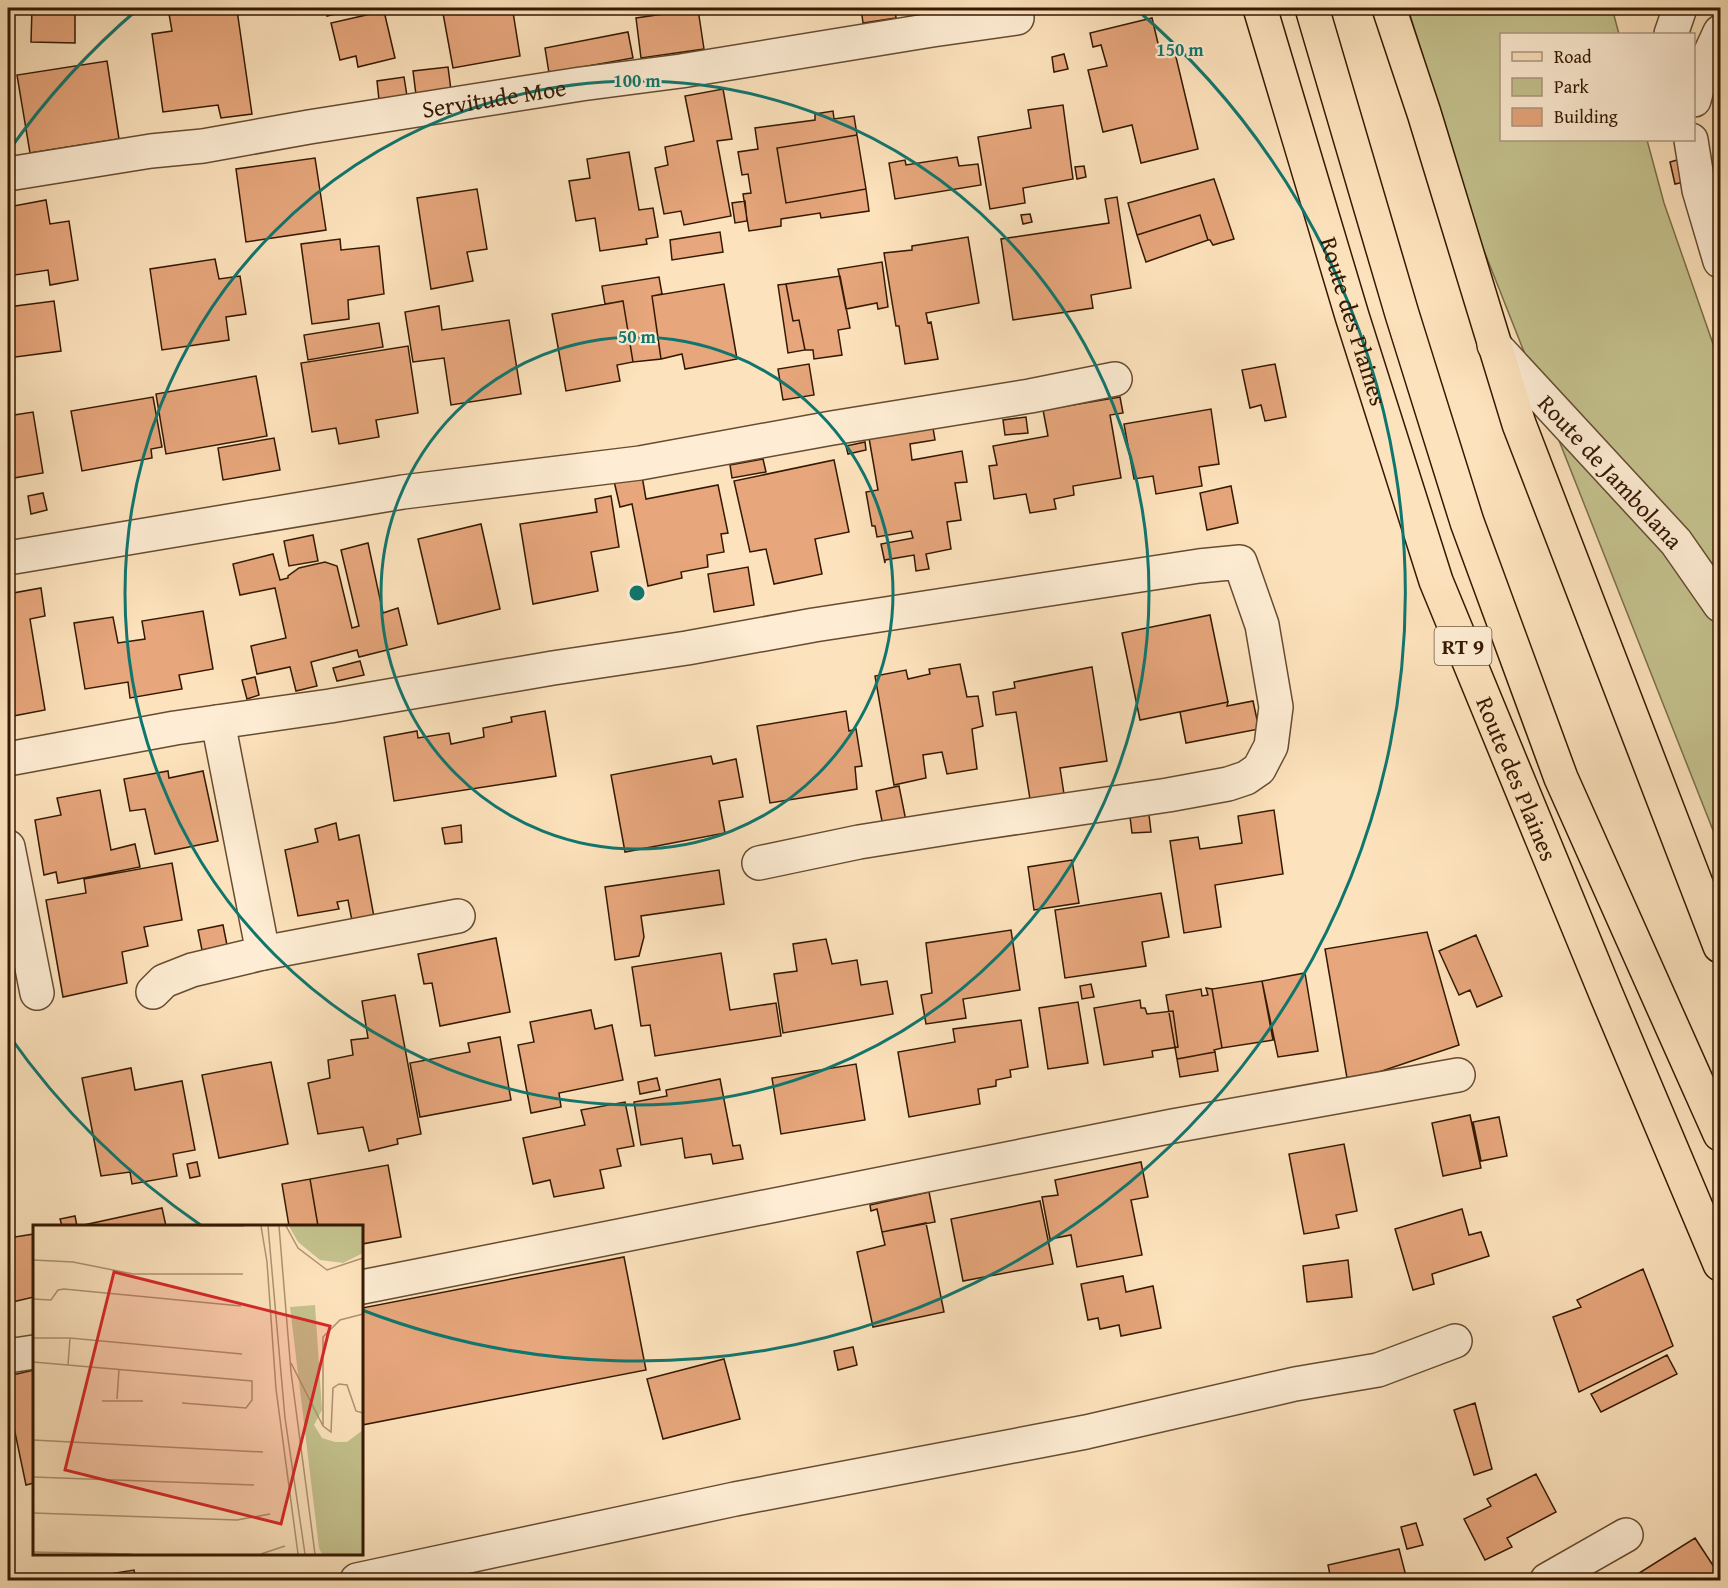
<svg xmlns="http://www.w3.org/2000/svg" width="1728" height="1588" font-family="'Gentium Book Plus',serif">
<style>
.green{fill:#c4c28e;stroke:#7c6e48;stroke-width:1.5}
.building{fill:#e7a67c;stroke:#341902;stroke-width:1.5}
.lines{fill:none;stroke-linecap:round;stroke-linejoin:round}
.minor-casing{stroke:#664c31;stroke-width:36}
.major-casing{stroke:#341902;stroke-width:36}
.highway-casing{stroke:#341902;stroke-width:36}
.minor{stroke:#feedd4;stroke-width:33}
.major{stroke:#fde3bd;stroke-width:33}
.highway{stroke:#fde3bd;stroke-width:33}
.ring{fill:none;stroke:#0f766e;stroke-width:3}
.labels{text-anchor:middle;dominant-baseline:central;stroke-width:4.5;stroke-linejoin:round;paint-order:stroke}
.shield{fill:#feedd4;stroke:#715941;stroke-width:1.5}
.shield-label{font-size:22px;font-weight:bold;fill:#341902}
.street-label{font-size:24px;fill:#341902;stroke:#feedd4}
.inset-road{fill:none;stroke:#ad9272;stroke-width:1.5}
.view{fill:#d62828;fill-opacity:0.15;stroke:#d62828;stroke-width:3}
.inset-edge{fill:none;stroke:#341902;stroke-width:3}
.centre{fill:#0f766e;stroke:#feedd4;stroke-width:3}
.ring-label{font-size:18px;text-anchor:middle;font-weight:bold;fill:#0f766e;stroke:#feedd4;stroke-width:4.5;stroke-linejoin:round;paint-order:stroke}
</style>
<rect width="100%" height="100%" fill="#fde3bd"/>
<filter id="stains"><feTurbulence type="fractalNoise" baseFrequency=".00333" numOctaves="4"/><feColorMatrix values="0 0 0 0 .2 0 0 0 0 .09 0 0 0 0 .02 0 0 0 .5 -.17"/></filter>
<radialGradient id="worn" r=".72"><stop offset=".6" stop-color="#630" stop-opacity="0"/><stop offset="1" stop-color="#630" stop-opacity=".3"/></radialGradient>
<path class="green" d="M1408,8H1612L1619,34H1502V140H1647L1664,203L1720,364V848L1481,243Z"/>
<path class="building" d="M32,8H75V43L31,42Z
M168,8H215L216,13L237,10L252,114L221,118L218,105L163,112L152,34L172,31Z
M325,8H359L327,16Z
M442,8H517L518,10L513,12L520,56L453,68Z
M861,8H895L896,18L863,23Z
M698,9L704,49L641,58L636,18Z
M384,11L395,58L358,67L356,56L340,60L331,23Z
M1152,18L1161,56L1175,53L1198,149L1141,163L1132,125L1103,132L1088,70L1107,66L1101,45L1093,47L1090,33Z
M628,32L633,58L549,73L545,48Z
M1064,54L1068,69L1054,72L1052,57Z
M107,61L119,139L30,153L17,75Z
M448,67L451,90L416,95L413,71Z
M404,77L407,96L379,100L377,81Z
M723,89L732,139L717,141L731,216L684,225L681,211L664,214L655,168L668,165L665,147L694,141L685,96Z
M1063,105L1073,179L1023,188L1025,203L990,209L978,137L1031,128L1028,110Z
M833,111L834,119L854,116L857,135L777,148L786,203L866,189L869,211L821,218L820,213L781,219V226L749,231L743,194L751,193L748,174L742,175L738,152L758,149L755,128L815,120V114Z
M857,135L866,189L786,203L777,148Z
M629,152L639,210L653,208L658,237L646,239L647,244L600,251L595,218L576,221L569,181L590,178L587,159Z
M957,157L959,166L978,164L981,185L895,199L889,163L905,160L906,165Z
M315,158L326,230L246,242L236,169Z
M1684,158L1689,181L1675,184L1670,162Z
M1084,166L1086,177L1077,179L1075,167Z
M1214,179L1234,239L1213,245L1210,240H1208L1200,215L1137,235L1128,203Z
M477,189L487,249L467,252L473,281L431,289L417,198Z
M1117,197L1131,288L1091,295L1093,308L1013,320L1001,239L1109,223L1105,199Z
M46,200L50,224L69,221L78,280L50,285L48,270L8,276V207Z
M745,201L747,221L735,223L732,203Z
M1030,214L1032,222L1023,224L1021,215Z
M1200,215L1208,240L1146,262L1137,235Z
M720,232L723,252L672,260L670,240Z
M968,237L979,303L926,313L928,323L931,322L938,359L905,364L899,326H896L884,253L912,250V246Z
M340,239L341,250L379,246L384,294L348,300L349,319L312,324L301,244Z
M215,259L219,279L240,276L246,314L226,317L229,340L162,350L150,269Z
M882,262L888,307L878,309L877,303L846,309L838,269Z
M840,276L850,328L838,330L842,355L814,359L813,350H805L799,320L793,321L786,284Z
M659,277L662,294L652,296L661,359L633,362L623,301L605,304L602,286Z
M724,284L737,359L685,369L682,354L661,359L652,296Z
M786,284L793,321L799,320L805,350L788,353L778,285Z
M54,301L61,351L8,358V307Z
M623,301L633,362L617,365L620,381L566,391L552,314Z
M439,306L442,330L509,320L521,394L451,405L444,358L413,362L405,312Z
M379,323L383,347L308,360L304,335Z
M408,346L418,413L376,420L379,437L339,444L336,428L312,432L301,363Z
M809,364L814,395L783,400L778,369Z
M1275,364L1286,417L1265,421L1261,405L1250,408L1242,370Z
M256,376L267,436L166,454L156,394Z
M153,397L162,447L151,449L152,458L82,471L71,411Z
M1120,397L1123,413L1110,415L1121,478L1073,486L1074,495L1054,499L1056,509L1030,513L1026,494L994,499L989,466L997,465L993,446L1048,436L1043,410Z
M1211,409L1219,464L1199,467L1202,486L1156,494L1153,476L1134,479L1124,424Z
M33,412L43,473L8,479V416Z
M1026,417L1028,433L1005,435L1003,420Z
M933,428L935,440L910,444L912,460L962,451L967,482L955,483L961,520L947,522L951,549L926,554L929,569L916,571L914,555L885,560V563L881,544L913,538L911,531L877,537L875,526H872L866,492L878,490L869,438Z
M274,438L280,470L223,480L218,448Z
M865,442L866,450L848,454L846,446Z
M763,459L766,472L732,478L730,465Z
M834,460L849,532L815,539L822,574L774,584L766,549L750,552L734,481Z
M642,476L646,499L718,485L728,533L721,534L724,552L707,555L708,567L681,572L682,578L648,586L632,504L620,507L614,481Z
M1231,486L1238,523L1207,530L1200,493Z
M43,493L47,510L31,514L28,496Z
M611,496L619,547L591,552L598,591L533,604L520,524L597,512L595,499Z
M481,524L500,609L438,624L418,539Z
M313,535L318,561L289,566L284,541Z
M368,543L383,613L398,608L407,645L359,657L357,650L311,662L317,686L296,691L290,667L257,674L251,646L286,638L275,588L240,595L233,564L273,554L280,580L288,578V576L299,568L325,562L337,566L352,628L359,626L341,550Z
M748,567L754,605L714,612L708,574Z
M41,588L45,616L30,619L45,710L8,717V594Z
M203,611L213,669L179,675L182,689L130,698L128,682L85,689L74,623L113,617L118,643L145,639L142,621Z
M1210,615L1228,702L1140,720L1122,633Z
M360,661L364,675L337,681L333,668Z
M960,664L967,697L978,696L983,726L972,729L977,769L947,774L942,752L923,755L926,778L894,785L875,676L906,670L908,679L930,674L929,669Z
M1092,667L1107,761L1060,768L1064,794L1030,799L1016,712L996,715L993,692L1015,688L1014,682Z
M255,677L259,695L247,699L242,680Z
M1253,701L1259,729L1186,743L1180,712L1228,702L1227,706Z
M545,711L556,776L394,801L384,737L417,731L418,738L449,733L451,744L484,737L483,728L512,722L511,717Z
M846,711L849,731L856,729L862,766L855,767L857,789L770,803L757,726Z
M711,756L713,764L736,759L743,797L719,801L725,833L625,852L611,775Z
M168,771L169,778L203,771L218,841L155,854L145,809L130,811L124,779Z
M899,786L906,821L883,826L876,791Z
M100,790L111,850L135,844L140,867L58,883L56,872L44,875L35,820L61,815L57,798Z
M1274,810L1283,874L1215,885L1221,927L1184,933L1170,841L1198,837L1200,849L1242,843L1238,816Z
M1149,815L1151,832L1132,833L1130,817Z
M336,823L339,840L359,835L374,917L352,921L348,900L337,902L339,909L298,916L285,850L318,842L315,829Z
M461,825L462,842L445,844L442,828Z
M1072,860L1079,903L1034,910L1028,867Z
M172,863L182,920L144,927L148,946L122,952L127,983L63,997L46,900L86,893L84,879Z
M719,870L724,904L641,916L644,937L639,956L615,960L605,887Z
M1161,893L1169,937L1142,942L1146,966L1065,978L1055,910Z
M8,905L18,954L8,956Z
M223,925L227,945L202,950L198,930Z
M1011,930L1020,990L963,999L966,1018L926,1024L921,995L932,993L926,943Z
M1427,932L1459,1045L1379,1072L1347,1078L1325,949Z
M1476,935L1502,996L1477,1007L1470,990L1459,995L1439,951Z
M496,938L510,1012L440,1026L432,983L424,984L418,954Z
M826,939L832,964L857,960L861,985L887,981L893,1014L783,1033L774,974L797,971L793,944Z
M721,953L730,1010L776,1003L781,1036L655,1056L650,1025L641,1026L632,967Z
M1305,973L1318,1051L1278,1057L1262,981Z
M1262,981L1273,1040L1222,1048L1212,989Z
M1091,984L1094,997L1082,999L1080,986Z
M1206,988L1212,989L1222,1048L1214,1050L1215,1052L1177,1059L1166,995L1201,989L1202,996L1208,995Z
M395,995L421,1134L397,1139L398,1144L369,1151L363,1127L318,1134L308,1083L330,1078L328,1060L353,1055L351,1040L368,1038L362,1001Z
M1140,1000L1141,1008H1145L1147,1014L1173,1011L1178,1047L1152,1051L1153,1057L1104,1065L1094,1008Z
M1078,1002L1088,1063L1048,1069L1039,1008Z
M591,1010L595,1029L612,1025L623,1080L559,1093L561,1107L531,1113L518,1045L534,1042L530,1022Z
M1021,1020L1028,1067L1010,1070L1011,1077L996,1080V1086L978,1089L980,1104L909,1117L898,1052L955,1042L953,1029Z
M500,1037L511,1100L420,1117L410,1063L470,1052L468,1043Z
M1215,1052L1218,1071L1180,1077L1177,1059Z
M271,1062L288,1144L219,1158L202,1075Z
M856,1064L865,1120L781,1134L772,1078Z
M131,1068L135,1090L182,1081L195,1150L173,1154L177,1176L132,1184L130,1172L101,1176L82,1078Z
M657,1078L660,1090L640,1094L638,1082Z
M720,1079L733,1146L740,1145L743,1159L713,1164L711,1154L685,1158L682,1138L641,1145L634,1102L667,1096L666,1090Z
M625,1102L634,1146L617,1149L621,1166L600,1170L604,1188L554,1197L550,1180L533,1184L523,1138L585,1125L581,1110Z
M1470,1115L1481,1168L1443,1176L1432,1123Z
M1499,1117L1507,1156L1481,1161L1473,1122Z
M1344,1144L1357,1211L1336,1215L1339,1228L1304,1234L1289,1154Z
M197,1162L200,1176L190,1178L187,1164Z
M1141,1162L1148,1197L1131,1200L1142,1255L1077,1267L1071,1235L1050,1239L1042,1197L1058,1195L1055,1180Z
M388,1165L401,1237L362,1244V1226H318L310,1179Z
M310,1179L318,1226H289L282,1184Z
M929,1192L935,1222L882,1232L877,1209L871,1211L870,1205Z
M1040,1201L1053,1264L963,1281L951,1219Z
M162,1208L166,1226H79Z
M1462,1209L1469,1235L1481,1232L1489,1256L1432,1274L1434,1284L1413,1290L1395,1229Z
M75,1216L77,1226H62L60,1219Z
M10,1218L15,1237L34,1234V1297L8,1303V1219Z
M926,1223L944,1312L873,1327L857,1252L885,1245L882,1232Z
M624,1257L646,1370L362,1425V1308Z
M1348,1260L1352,1297L1307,1302L1303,1266Z
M1643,1269L1673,1346L1579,1392L1553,1317L1581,1307L1577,1300Z
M1123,1276L1126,1292L1153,1286L1161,1328L1121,1336L1119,1325L1100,1329L1098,1318L1088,1320L1081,1284Z
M853,1347L857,1365L838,1370L834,1351Z
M1667,1355L1677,1374L1601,1412L1591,1394Z
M724,1359L740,1419L663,1439L647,1379Z
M34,1370V1483L26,1485L8,1399V1376Z
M1475,1403L1492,1469L1474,1475L1454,1410Z
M1536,1474L1556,1512L1507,1538L1512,1547L1485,1560L1464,1519L1491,1506L1487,1499Z
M1416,1523L1423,1545L1407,1549L1401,1527Z
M1695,1538L1720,1576V1580H1628Z
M1399,1549L1407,1580H1331L1328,1565Z
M134,1570L136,1580H111L109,1574Z"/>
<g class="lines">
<g class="minor-casing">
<g id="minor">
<path d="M1671,34L1680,8"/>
<path d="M1694,100L1702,71L1720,32"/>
<path d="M1691,140L1699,190L1720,261"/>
<path id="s1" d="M8,174L151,151L203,146L309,127L581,84L681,71L932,30L1017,18"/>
<path id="s2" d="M1494,345L1676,542L1720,605"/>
<path d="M8,558L403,492L640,463L832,428L1030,396L1115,379"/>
<path d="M218,722L263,953"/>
<path d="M8,759L175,728L330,706L553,668L687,648L814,625L1199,566L1240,562L1262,625L1276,707L1271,746L1259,769L1246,778L1228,784L1168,795L972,824L859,842L759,863"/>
<path d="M8,847L37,993"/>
<path d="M153,992L164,981L192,970L263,953L458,916"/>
<path d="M362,1287L1173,1126L1458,1075"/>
<path d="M8,1356L34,1352"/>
<path d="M357,1580L735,1499L1086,1432L1295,1384L1378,1370L1455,1341"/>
<path d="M1547,1580L1626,1535"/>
</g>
</g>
<g class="major-casing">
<path id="major" d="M1389,8L1424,113L1519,424L1720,946"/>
</g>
<g class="highway-casing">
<g id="highway">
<path id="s3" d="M1260,8L1352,316L1436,581L1606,994L1720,1264"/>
<path d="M1312,8L1402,314L1467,522L1561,778L1720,1134"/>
</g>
</g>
<use href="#minor" class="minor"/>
<use href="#major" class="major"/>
<use href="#highway" class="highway"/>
</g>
<g class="ring">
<circle cx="637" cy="593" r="256"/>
<circle cx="637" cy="593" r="512"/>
<path d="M202 1226A768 768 0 0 1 8 1034M8 152A768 768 0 0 1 138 9M1136 9A768 768 0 0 1 362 1310"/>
</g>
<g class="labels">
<rect class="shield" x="1434.5" y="627" width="57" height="38" rx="4.5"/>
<g class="shield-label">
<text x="1463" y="646">RT 9</text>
</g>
<g class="street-label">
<text stroke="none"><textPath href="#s1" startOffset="492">Servitude Moe</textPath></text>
<text stroke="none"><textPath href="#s3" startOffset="327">Route des Plaines</textPath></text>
<text stroke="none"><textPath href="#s2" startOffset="172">Route de Jambolana</textPath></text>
<text stroke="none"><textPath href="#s3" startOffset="813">Route des Plaines</textPath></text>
</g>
</g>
<g transform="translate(33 1225)">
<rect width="330" height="330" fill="#fde3bd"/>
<path d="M256,1H330V28L310,38L287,35L265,17ZM282,80L289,185L281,200L289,213L302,217H314L330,205V329H289L286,323L257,82Z" fill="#c4c28e"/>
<path class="inset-road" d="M166,1H211M228,1L234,37L243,164L265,329M235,1L252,193L272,329M246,1L258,147L282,329M253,1L265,23L294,45L330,33M0,35L40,37L100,49H210M0,74L18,75L25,65L31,64L208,81M0,113H36M0,137L219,156V175L213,183L149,178M258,138L290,201V112L307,95L330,89M35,140L37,113L209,129M84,174L86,144M69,176H110M290,201L298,207L300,163L306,159L314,160L323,186L330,188M0,215L230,227M0,252L221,260M0,288L204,295L237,289M0,327L99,329M228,329L252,321"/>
<path class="view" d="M81,47L297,101L248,299L32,245Z"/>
<rect width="330" height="330" class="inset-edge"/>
</g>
<circle cx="637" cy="593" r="9" class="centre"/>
<g class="ring-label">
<text x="1180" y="56">150 m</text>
<text x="637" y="87">100 m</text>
<text x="637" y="343">50 m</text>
</g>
<rect width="1728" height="1588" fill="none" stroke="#fde3bd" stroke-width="30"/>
<rect x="9" y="9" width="1710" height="1570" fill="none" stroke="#341902" stroke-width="3"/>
<rect x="15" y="15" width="1698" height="1558" fill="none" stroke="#341902" stroke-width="1.5"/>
<rect x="1500" y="33" width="195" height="108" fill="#feedd4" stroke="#ad9880" stroke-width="1.5"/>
<rect x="1512" y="52" width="30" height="9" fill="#fde3bd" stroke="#ad9880" stroke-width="1.5"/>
<text x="1554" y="63" font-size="18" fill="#341902">Road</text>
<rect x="1512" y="78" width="30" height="18" fill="#c4c28e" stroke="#ad9880" stroke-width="1.5"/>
<text x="1554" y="93" font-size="18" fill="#341902">Park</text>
<rect x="1512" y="108" width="30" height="18" fill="#e7a67c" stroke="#ad9880" stroke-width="1.5"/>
<text x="1554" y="123" font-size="18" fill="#341902">Building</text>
<rect width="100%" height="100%" filter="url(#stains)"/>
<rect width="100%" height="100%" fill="url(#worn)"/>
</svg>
